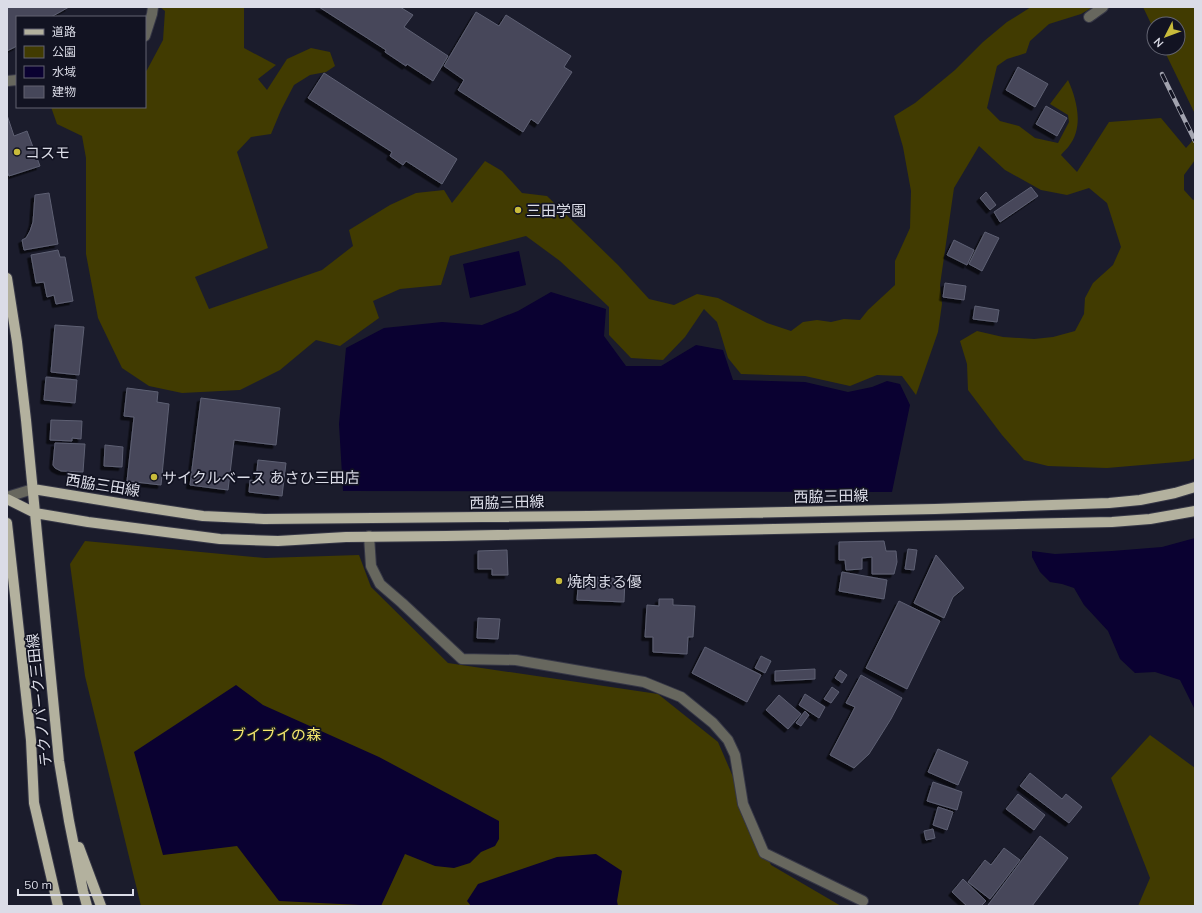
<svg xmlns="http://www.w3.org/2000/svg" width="1202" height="913" font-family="Mulish,'Noto Sans JP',sans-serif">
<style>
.green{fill:#413b01}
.water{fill:#0a0131}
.building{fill:#46475a;stroke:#5e6073;filter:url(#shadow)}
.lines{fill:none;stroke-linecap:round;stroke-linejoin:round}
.minor-casing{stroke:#363746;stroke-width:12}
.major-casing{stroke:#363746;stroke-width:12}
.minor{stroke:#67675e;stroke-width:10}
.major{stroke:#b3b19e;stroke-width:10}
.rail-casing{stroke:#a2a3af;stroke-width:4.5}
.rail{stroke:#121322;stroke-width:3;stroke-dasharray:9;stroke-linecap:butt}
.poi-dot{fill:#c8bb3b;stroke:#121322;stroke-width:1.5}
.labels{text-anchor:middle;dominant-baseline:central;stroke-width:3.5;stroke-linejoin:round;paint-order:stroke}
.poi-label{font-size:15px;fill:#dbdce7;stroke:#121322;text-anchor:start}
.street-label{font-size:15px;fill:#dbdce7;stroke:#121322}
.park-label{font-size:15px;fill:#f5e76d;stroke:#121322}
</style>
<defs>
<filter id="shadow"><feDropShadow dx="-3.5" dy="3.5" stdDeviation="0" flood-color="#0009"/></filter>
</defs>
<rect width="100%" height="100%" fill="#1b1c2c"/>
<path class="green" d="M160,7H244V48L276,65L258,79L267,90L287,59L311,48L330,52L335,66L326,72L310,75L294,85L281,110L271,134L251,137L237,152L268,248L195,277L209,309L322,270L353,246L349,230L390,205L416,193L444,190L452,203L485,161L502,171L522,193L547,196L618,265L649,299L674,305L697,294L718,298L767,323L791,331L803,322L817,320L831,322L844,319L860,320L868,310L895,285V261L910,228L911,191L903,147L894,116L915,103L955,70L983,42L1007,22L1031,7H1093L1081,14L1049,24L1030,41L1026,53L1007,59L997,66L987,108L1000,121L1019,126L1035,138L1058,143L1069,122L1068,115L1050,104L1068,80C1077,100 1084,127 1069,146C1067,149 1063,152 1061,155L1077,172L1109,122L1161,118L1186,148L1195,138V160L1184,175V190L1193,200L1195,199V458L1189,461L1107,468L1048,466L1024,460L1002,435L968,390L967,364L960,341L977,331L1003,337L1034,339L1053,337L1075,331L1084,314L1085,298L1093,283L1113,265L1121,247L1107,203L1089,188L1067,195L1041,190L1005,170L979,146L954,188L940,285L942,304L938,332L916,395L902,376L877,375L850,386L805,376L741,374L728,358L717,322L704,309L685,337L663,360L631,358L609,335V307L560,261L526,236L450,256L441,285L400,289L373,301L379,318L340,346L316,340L280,370L240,390L182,393L149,386L122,368L98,318L86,254V158L82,136L57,124L51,107H145V72L147,70L163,40L165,11Z
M1143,7H1195V114L1163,48H1178V24H1154V30Z
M85,541L265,558L359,555L371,587L448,663L658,694L718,742L771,865L841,906H141L85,676L70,564Z
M1150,735L1195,768V906H1138L1150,878L1111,778Z"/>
<path class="water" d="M519,251L526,285L470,298L463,264Z
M551,292L606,309L604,336L626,366H661L696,345L723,350L733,380L805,382L848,392L872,387L887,381L900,384L910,405L892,492L343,491L339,424L346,348L384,328L442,322L482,325L518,311Z
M1195,538V710L1180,680L1155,672L1135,673L1120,659L1108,631L1084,605L1074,588L1062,584L1050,582L1040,572L1032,557V551L1055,554L1112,551L1162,547Z
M236,685L263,705L379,757L499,821V839L495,846L481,852L470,863L454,868L435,866L405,854L381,906L279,901L237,846L163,855L134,752Z
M596,854L622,871L617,901L618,906H471L467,901L478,884L557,857Z"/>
<path class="building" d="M7,7H69L51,17H17V46L7,51Z
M319,7H400L413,15L404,27L448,56L433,81L407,64L406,66L385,52L386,50Z
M476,12L499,26L506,15L571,56L564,67L572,72L538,124L531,119L523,132L458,90L464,80L444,66Z
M1018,67L1048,84L1035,107L1006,90Z
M324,73L457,159L442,184L406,161L403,165L390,156L392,152L308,98Z
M1046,106L1067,118L1057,136L1036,124Z
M7,115L14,136L27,131L40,166L9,176L7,171Z
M1031,187L1038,196L1000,222L994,212Z
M986,192L996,205L990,210L980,198Z
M49,193L58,244L24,250L22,240L26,238L30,231L33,222L35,195Z
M985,232L999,238L982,271L969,264Z
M954,240L974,250L967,265L947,255Z
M58,250L60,257H65L73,301L56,304L54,295L47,297L44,282L36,283L31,255Z
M945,283L966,286L964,300L943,297Z
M975,306L999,310L997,322L973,319Z
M55,325L84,327L79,375L51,372Z
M46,377L77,380L75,403L44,400Z
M127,388L158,392L157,402L169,404L161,485L127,481L134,417L124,416Z
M201,398L280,408L276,445L234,440L228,490L190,485Z
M51,420L82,421L81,439L72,438V441L50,440Z
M55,443L85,444L83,472L61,471L55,468L53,465Z
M105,445L123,447L122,467L104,466Z
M258,460L286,463L282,496L249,492L250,480L256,481Z
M884,541L886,551H896L897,562L894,574H872V557L862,558V569L846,570L845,560H839V542Z
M908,549L917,550L914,570L905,569Z
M507,550L508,575H492V569H478V551Z
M936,555L964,588L953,597L944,618L914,603Z
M842,572L887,580L884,599L839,591Z
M579,576L625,579L624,602L577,600Z
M659,599H673V605L695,606L693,637H688L687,654L653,652V637H645L647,605L659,606Z
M899,601L940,621L907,689L866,668Z
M478,618L500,619L498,639L477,638Z
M705,647L761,675L747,702L692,673Z
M761,656L771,661L765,673L755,668Z
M815,669V679L775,681V671Z
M840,670L847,675L842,683L835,678Z
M861,675L902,698L891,719L869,754L854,768L830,755L855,707L846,703Z
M832,687L839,692L831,703L824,699Z
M805,694L825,707L819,718L799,705Z
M779,695L801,714L788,729L766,710Z
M805,711L809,715L801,726L796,723Z
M938,749L968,762L958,785L928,772Z
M1030,773L1062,799L1066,794L1082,807L1069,823L1020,786Z
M933,782L962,792L957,810L927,801Z
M1018,794L1045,815L1034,830L1006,809Z
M938,807L953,812L947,830L933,825Z
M933,829L935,838L926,840L924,831Z
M1040,836L1068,858L1032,906H988V905Z
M1004,848L1020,860L990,899L968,882L985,860L991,865Z
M963,879L986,901L981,906H967L952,892Z"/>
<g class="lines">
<g class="minor-casing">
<path id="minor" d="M1089,17L1103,7
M145,36L152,14L153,7
M7,81L17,80
M7,497L33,489
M369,536L371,566L380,584L402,603L462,659L516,660L644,682L681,697L713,723L728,740L735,755L743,804L764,853L863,901"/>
</g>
<g class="major-casing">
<path id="major" d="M7,278L17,342L26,420L59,761L69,821L83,891L87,906
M33,489L137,506L203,516L264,519L589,516L935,509L1109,503L1140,500L1175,493L1195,487
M7,499L35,513L88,522L220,539L278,541L346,537L446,536L1112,522L1150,519L1195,511
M7,523L31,740L34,803L58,906
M79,847L101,906"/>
</g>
<use href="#minor" class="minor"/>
<use href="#major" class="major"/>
<g class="rail-casing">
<path id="rail" d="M1162,74L1195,141"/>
</g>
<use href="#rail" class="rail"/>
</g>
<g class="poi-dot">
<circle cx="17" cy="152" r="4"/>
<circle cx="518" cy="210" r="4"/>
<circle cx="154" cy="477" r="4"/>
<circle cx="559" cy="581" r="4"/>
</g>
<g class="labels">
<g class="poi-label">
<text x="25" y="152">コスモ</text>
<text x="526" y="210">三田学園</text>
<text x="162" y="477">サイクルベース あさひ三田店</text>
<text x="567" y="581">焼肉まる優</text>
</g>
<g class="street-label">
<text transform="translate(103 485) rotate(9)">西脇三田線</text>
<text transform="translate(831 496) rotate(-1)">西脇三田線</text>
<text transform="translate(507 502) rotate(-1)">西脇三田線</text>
<text transform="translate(39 700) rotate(-96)">テクノパーク三田線</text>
</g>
<g class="park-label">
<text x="276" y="734">ブイブイの森</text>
</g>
</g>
<rect width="1202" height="913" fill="none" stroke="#dbdce7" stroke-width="16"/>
<rect x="16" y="16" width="130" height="92" fill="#121322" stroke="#626371"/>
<rect x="24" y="29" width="20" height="6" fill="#b3b19e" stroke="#626371"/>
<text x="52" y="36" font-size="12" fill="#dbdce7">道路</text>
<rect x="24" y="46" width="20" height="12" fill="#413b01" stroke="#626371"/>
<text x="52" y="56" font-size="12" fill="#dbdce7">公園</text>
<rect x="24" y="66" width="20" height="12" fill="#0a0131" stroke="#626371"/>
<text x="52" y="76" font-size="12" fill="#dbdce7">水域</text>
<rect x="24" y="86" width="20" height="12" fill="#46475a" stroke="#626371"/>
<text x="52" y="96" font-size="12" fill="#dbdce7">建物</text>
<g transform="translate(1166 36) rotate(228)"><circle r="19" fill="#121322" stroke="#626371"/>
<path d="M0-3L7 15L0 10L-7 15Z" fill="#c8bb3b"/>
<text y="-6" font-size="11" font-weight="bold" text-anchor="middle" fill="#dbdce7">N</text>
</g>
<path d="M18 889v6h115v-6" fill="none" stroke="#dbdce7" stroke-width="2"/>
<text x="24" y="889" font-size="12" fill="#dbdce7" stroke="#121322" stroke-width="3" paint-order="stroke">50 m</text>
</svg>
